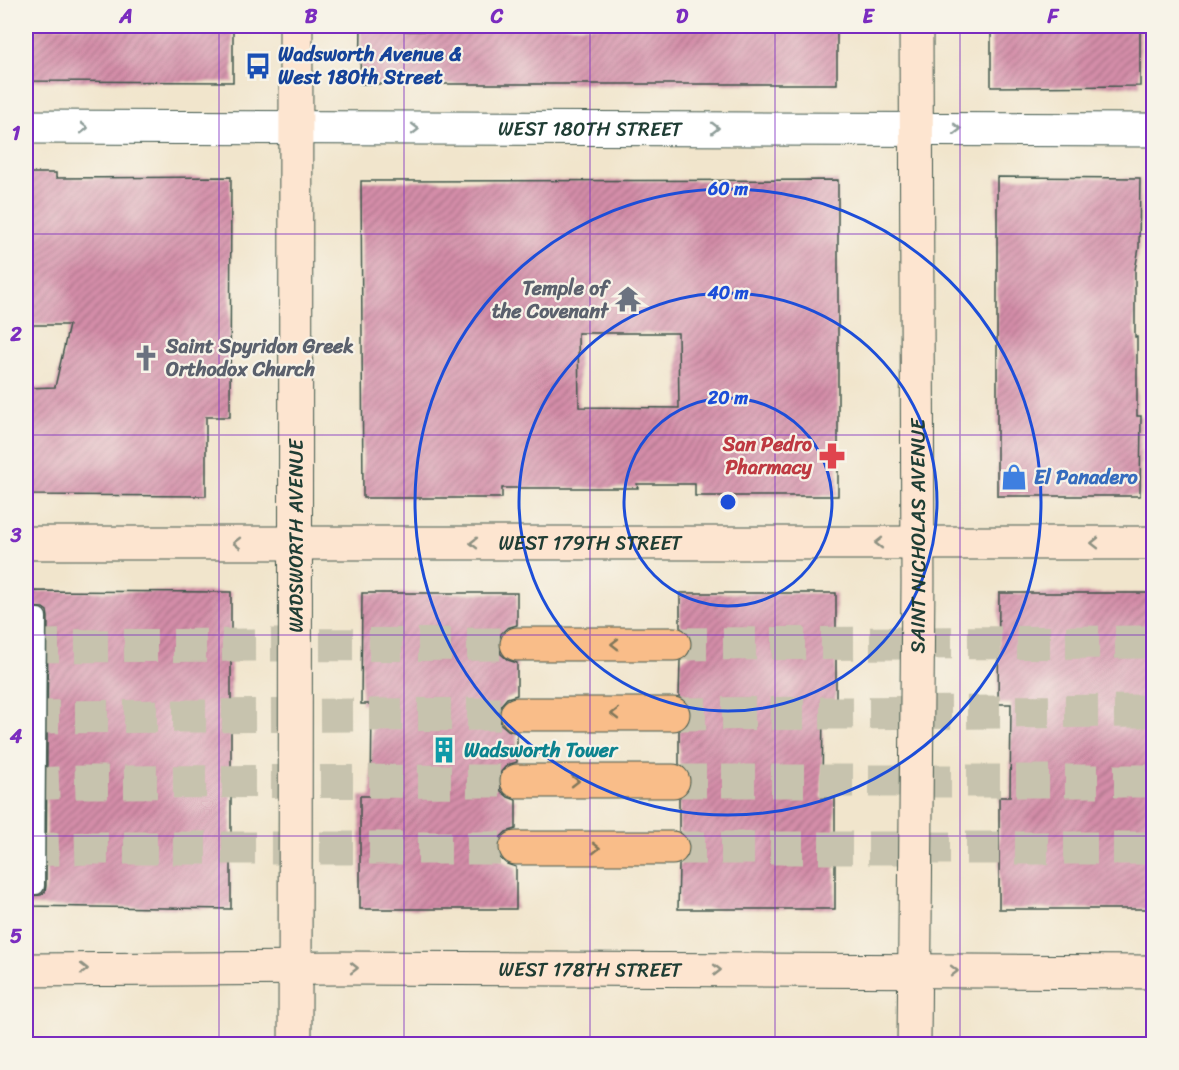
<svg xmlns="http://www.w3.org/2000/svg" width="1179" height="1070" font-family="Sriracha,sans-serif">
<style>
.building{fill:url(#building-hatch);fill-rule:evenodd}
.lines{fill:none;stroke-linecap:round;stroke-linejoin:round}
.highway-tunnel{stroke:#c7c3ae;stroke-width:33;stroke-dasharray:33 16;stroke-linecap:butt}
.street-casing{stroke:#3e564b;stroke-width:35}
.secondary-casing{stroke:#3e564b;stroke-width:35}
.highway-casing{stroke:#3e564b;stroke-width:35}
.street{stroke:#fff;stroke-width:33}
.secondary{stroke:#fde5d0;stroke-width:33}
.highway{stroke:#f9bd89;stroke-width:33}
.lane-bridge-casing{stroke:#3e564b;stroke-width:19;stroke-linecap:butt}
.lane-bridge{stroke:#fff;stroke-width:16}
.oneway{stroke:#8f9e9a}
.oneway2{stroke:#8e9182}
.oneway3{stroke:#81775a}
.grid{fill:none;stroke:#7b2cbf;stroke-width:1.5;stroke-opacity:0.55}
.ring{fill:none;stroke:#1d4ed8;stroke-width:3}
.labels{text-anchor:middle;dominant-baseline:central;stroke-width:4.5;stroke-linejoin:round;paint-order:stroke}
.transit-label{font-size:20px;font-weight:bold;fill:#164399;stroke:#f7f3e8;text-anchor:start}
.street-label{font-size:20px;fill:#1f3d34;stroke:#f7f3e8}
.worship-label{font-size:20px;font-weight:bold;fill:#5b616d;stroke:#f7f3e8;text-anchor:end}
.health-label{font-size:20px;font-weight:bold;fill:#be3a42;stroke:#f7f3e8;text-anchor:end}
.shop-label{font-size:20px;font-weight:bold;fill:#366cbe;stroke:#f7f3e8;text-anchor:start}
.culture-label{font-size:20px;font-weight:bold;fill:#0d838f;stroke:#f7f3e8;text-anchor:start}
.centre{fill:#1d4ed8;stroke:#f7f3e8;stroke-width:3}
.ring-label{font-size:18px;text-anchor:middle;font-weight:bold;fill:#1d4ed8;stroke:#f7f3e8;stroke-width:4.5;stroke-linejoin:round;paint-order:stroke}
.neatline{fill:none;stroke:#7b2cbf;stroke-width:2}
.grid-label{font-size:20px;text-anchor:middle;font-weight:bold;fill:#7b2cbf}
</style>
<defs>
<pattern id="building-hatch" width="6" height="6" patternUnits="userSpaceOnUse" patternTransform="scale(1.5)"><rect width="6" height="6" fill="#d48da9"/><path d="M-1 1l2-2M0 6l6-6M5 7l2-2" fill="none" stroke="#ab748a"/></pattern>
</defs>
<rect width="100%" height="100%" fill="#f7f3e8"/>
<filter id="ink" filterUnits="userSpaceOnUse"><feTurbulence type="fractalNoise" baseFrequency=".0167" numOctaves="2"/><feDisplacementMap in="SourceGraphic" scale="12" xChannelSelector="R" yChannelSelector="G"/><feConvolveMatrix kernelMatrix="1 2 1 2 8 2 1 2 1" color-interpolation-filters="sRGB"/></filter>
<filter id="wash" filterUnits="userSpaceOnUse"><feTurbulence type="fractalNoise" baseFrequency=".008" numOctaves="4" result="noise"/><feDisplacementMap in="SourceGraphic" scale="24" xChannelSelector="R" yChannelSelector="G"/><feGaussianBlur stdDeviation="1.35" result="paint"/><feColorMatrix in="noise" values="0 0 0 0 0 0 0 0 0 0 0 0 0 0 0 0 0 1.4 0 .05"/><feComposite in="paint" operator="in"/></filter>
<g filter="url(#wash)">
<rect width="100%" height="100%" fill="#f1e5cc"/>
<g id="blocks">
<path class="building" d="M26,26H233V82L26,81Z
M361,26H399L405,31H463V26H837V84H360Z
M991,26H1140V86L991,87Z
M26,173H56V178L231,177L230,417H206V496L26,495V388L55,387L69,325H26Z
M997,177L1140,178L1139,248L1135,270V337H1137V416H1141L1140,496H997Z
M838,180V496H695V484H637L638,488H502V498H363L361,181ZM578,333H678L679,408L579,407Z
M26,591L231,592V909L26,906V896L41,895L45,892L46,886L48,617L47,611L43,608L26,607Z
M362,593H517V625L507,628L501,634L498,643L501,654L508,660L517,663V695L507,698L501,705L498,713L501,724L508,730L517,733V762L507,765L501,772L498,780L501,791L508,797L516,800V829L506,832L500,838L497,847L500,858L507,864L516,867V909H360V796H371L372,704H361Z
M680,593H836V704H823L822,798H835V909H678L679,865L688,858L691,849L688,838L679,831V798L689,791L692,782L689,771L679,764V731L689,724L692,715L689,704L679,697L680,661L690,654L693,645L690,634L680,627Z
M999,593H1154V909H999V797H1010L1011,704H998Z
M26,627H27L26,876Z"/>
</g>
</g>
<g filter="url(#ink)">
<use href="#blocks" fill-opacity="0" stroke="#3e564b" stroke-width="1.5"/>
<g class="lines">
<path class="highway-tunnel" d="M674,644L1154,642
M26,646L517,644
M673,714L1154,711
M26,717L517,714
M673,781H1154
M26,784L85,782L517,781
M672,848H1154
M26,850L92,848H516"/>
<g class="street-casing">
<g id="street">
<path id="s1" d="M26,127L1154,130"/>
</g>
</g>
<g class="secondary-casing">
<g id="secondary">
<path id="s2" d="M26,543H1154"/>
<path id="s3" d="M26,970L342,968L1154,972"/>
<path id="s4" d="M295,1044L296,26"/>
<path id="s5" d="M914,1044L918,582L916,26"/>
</g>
</g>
<g class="highway-casing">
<path id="highway" d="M517,644H674
M517,714H673
M517,781H673
M516,848H672"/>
</g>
<use href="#street" class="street"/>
<use href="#secondary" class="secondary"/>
<use href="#highway" class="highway"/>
<g class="lane-bridge-casing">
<path id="lane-bridge" d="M26,617H38L36,886H26"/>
</g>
<use href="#lane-bridge" class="lane-bridge"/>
</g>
<defs><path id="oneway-chevron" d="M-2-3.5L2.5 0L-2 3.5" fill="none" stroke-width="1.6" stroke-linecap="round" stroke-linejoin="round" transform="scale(1.5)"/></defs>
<g class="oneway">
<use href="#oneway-chevron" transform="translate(84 128)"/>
<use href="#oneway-chevron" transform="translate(715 128)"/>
<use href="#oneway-chevron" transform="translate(415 129)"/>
<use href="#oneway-chevron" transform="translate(957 129)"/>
</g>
<g class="oneway2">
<use href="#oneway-chevron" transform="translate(237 543) rotate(-180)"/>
<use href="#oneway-chevron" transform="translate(474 543) rotate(-180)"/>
<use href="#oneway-chevron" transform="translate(879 543) rotate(-180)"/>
<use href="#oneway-chevron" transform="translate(1095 543) rotate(-180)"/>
<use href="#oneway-chevron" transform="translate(354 968)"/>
<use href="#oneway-chevron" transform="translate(84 969)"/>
<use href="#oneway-chevron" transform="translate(717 970)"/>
<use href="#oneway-chevron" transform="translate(954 971)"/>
</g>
<g class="oneway3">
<use href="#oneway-chevron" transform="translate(615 644) rotate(180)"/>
<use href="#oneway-chevron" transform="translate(615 714) rotate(180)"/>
<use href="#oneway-chevron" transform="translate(575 781)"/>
<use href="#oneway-chevron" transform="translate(596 848)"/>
</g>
</g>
<path class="grid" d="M219,26V1044M404,26V1044M590,26V1044M775,26V1044M960,26V1044M26,234H1154M26,435H1154M26,635H1154M26,836H1154"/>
<g class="ring">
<circle cx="728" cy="502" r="104"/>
<circle cx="728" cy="502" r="209"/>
<circle cx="728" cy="502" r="313"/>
</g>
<defs>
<g id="bus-bare" transform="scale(2.07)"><path d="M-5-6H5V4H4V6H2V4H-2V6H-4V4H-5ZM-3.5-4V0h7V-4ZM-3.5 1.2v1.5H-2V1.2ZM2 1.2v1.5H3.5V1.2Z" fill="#1a4fb4" stroke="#f7f3e8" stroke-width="2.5" paint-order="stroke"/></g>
<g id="temple-bare" transform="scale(2.07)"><path d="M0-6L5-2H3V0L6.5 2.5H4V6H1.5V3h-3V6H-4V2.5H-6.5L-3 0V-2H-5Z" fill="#6b7280" stroke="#f7f3e8" stroke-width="2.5" paint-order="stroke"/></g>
<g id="church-bare" transform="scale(2.07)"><path d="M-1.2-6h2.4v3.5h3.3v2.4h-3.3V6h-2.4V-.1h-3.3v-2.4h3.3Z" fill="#6b7280" stroke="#f7f3e8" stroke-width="2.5" paint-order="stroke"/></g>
<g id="pharmacy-bare" transform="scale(2.07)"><path d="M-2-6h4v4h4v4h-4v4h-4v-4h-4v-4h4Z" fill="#e0444e" stroke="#f7f3e8" stroke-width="2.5" paint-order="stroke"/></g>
<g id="shop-bare" transform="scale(2.07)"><path d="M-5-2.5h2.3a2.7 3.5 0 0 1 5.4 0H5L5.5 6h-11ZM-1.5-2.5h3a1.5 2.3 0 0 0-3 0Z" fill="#3f7fe0" stroke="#f7f3e8" stroke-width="2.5" paint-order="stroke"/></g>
<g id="building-bare" transform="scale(2.07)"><path d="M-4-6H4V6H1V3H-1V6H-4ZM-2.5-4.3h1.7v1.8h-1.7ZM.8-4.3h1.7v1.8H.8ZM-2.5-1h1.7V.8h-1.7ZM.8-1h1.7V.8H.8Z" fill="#0f9aa8" stroke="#f7f3e8" stroke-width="2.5" paint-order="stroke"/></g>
</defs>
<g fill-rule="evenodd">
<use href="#bus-bare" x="258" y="66"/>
<use href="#temple-bare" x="628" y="299"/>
<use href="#church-bare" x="146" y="358"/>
<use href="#pharmacy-bare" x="832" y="456"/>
<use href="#shop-bare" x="1014" y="477"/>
<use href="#building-bare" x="444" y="750"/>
</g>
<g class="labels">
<g class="transit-label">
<text x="278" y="54">Wadsworth Avenue &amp;<tspan x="278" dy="23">West 180th Street</tspan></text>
</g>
<g class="street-label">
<text stroke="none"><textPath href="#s1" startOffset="564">WEST 180TH STREET</textPath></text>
<text stroke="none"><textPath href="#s4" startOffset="508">WADSWORTH AVENUE</textPath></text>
<text stroke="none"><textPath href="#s5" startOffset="508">SAINT NICHOLAS AVENUE</textPath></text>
<text stroke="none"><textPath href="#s2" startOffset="564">WEST 179TH STREET</textPath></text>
<text stroke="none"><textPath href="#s3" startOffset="564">WEST 178TH STREET</textPath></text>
</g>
<g class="worship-label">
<text x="608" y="288">Temple of<tspan x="608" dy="23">the Covenant</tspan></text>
<text x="166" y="346" text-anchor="start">Saint Spyridon Greek<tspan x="166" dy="23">Orthodox Church</tspan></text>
</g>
<g class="health-label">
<text x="812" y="444">San Pedro<tspan x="812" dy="23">Pharmacy</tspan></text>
</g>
<g class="shop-label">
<text x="1034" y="477">El Panadero</text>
</g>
<g class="culture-label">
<text x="464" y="750">Wadsworth Tower</text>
</g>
</g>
<circle cx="728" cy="502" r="9" class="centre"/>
<g class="ring-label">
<text x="728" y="195">60 m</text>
<text x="728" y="299">40 m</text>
<text x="728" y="404">20 m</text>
</g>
<rect width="1179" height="1070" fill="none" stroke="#f7f3e8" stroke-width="66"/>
<rect x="33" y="33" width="1113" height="1004" class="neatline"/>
<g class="grid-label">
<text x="126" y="23">A</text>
<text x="311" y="23">B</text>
<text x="497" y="23">C</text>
<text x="682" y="23">D</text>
<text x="868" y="23">E</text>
<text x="1053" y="23">F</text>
<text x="16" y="140">1</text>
<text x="16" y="341">2</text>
<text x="16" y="542">3</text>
<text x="16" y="743">4</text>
<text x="16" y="943">5</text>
</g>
</svg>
